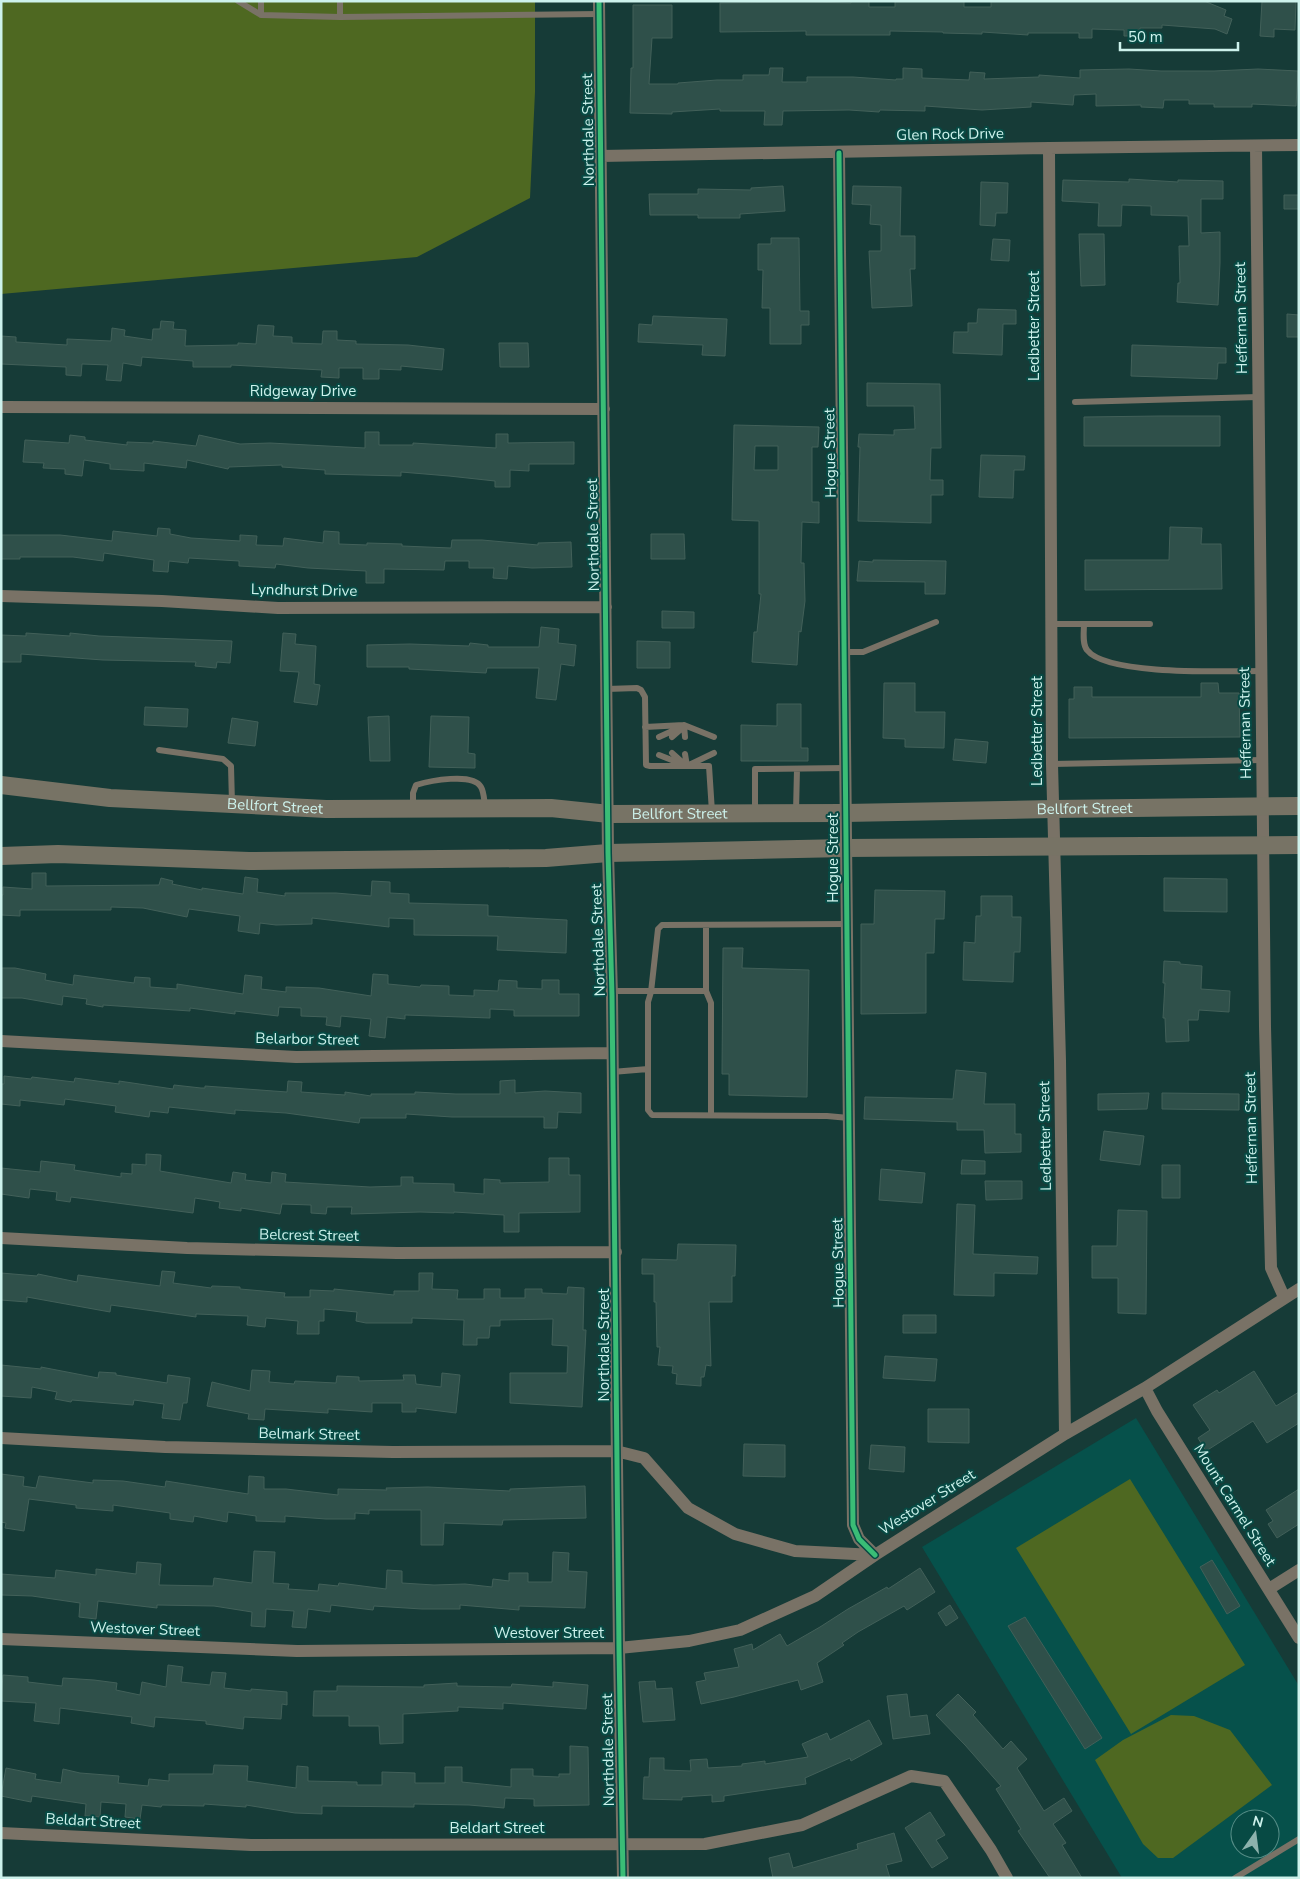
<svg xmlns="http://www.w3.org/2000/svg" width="1300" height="1879" font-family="'Nunito Sans',sans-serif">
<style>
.built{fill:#06514b;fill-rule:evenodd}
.green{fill:#4e6821}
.building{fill:#2f504a;stroke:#426059;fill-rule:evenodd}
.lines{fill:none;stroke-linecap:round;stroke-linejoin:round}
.service{stroke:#797266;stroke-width:6}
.minor{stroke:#797266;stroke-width:12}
.secondary{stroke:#777365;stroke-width:18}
.cycleway-casing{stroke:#074a44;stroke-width:8}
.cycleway{stroke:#3abd76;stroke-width:5}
.labels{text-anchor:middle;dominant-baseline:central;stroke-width:4;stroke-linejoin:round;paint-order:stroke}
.street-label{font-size:15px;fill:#cdf2ec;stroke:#074a44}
</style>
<rect width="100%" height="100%" fill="#163b37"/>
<path class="built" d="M1136,1418L1299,1686V1878H1122L922,1547ZM1240,1819H1270V1849H1240Z"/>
<path class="green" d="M1,1H535V92L530,198L417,257L1,294Z
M1130,1479L1245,1665L1131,1734L1016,1548Z
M1171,1715L1194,1716L1230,1730L1272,1785L1173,1858H1158L1143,1844L1095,1760L1123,1740Z"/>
<path class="building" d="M851,1H869V7H895V1H964V7H991V1H1204L1226,10L1224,16L1232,19L1227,34L1215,29L1162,25V28H1140V36H1124V30L1092,29V38H1079V33H1028V35L982,32V34L943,33V32L890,31V35H806V31L720,32V3L802,2L851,3Z
M1262,1H1296L1295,30L1274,29V37L1260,36Z
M633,5H672V38H652L649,84H678V83L717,80H743V75H769L770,68H783L782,82H807V77H853L896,80V79H903V68L922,69V78L969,80L970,72L985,73L984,79L1039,77V75L1080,78V70L1129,69L1161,71H1214L1258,69L1298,71L1296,106L1252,104V107H1214V104H1189V100H1164L1163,108L1141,107V105L1096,106V94L1074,95L1073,105L1031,102V107L982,110L925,106V111L880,110L879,112L849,110L783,111L782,125H764L765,111H720V109L672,112V114L630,113L631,68H633Z
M1129,179L1178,182V180L1223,181V199H1201V233L1220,232V263L1218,305L1177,302L1178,283H1180L1179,246H1189L1188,216L1151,215V206L1122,205L1121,226H1098L1099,203L1062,201L1063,180L1129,182Z
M981,182L1008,183L1007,213H996L995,226L980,225Z
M783,186L785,211L740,214V218H698V215H650L649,194H698V189L751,190V188Z
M853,186L901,187L900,236H915V269H910L912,306L872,308L869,251H881V225L870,224L871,205L852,204Z
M1284,195H1299V209H1284Z
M1079,234H1104L1105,285L1081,286Z
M771,238H799L800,311H809V325H801V344H770V308H762L763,270H758V244H771Z
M993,239L1010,240L1009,261L991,260Z
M978,309L1016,310V324H1003L1002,355L953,353L954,332H968V323H977Z
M1287,314L1299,315V337H1287Z
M653,316L727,319L725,356L702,355L703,345L638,342L639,324L652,325Z
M161,321L174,322L173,329L186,330L185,346L238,345V343L256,344L258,325L274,326L273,336L292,337V343L322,344L323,331H337V340L356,341V344L408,345L444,349L442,370L401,366V370L379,369V379H363V368H339V378L321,377L322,370L231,365V367H193V361L142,357L141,366L123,363L121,381L106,380L108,365L82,364L81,376L66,375V367L1,364V336L16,337V342L67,345V339L111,341L112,328L125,330L124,336L152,340L153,329H160Z
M499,343H528L529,367H500Z
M1132,345L1226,348V363H1218L1217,379L1131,376Z
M867,383L940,384L941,448H931L930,480H943V495H931V523L858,521L860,447H858L859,434L894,435V430L915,429L914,406H867Z
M1160,416H1220V446H1084V417Z
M734,425L819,427L818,447H812V502H819V523L802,522L801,563H804L805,601L801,632L799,631L797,665L752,662L754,632H757L761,594H759V521L732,520ZM755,446H778V470H754Z
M365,432H379V445H413V443L496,448V434H508V443L574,442V464H529V471L510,470V487H495V481L449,476L401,472V476L325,474V470L282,467V465L229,467L228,469L187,460L186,468L144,463V471L110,469V464L84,460L82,476L65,474V469L43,468L44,463L23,462L25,440L69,443L70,435L85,437V440L127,445V442L153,443V441L196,446L199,435L240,444L270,443L365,448Z
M981,455L1025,456L1024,470H1014L1013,498L979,497Z
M1170,527L1202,528L1201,544H1221L1222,589L1085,590V560H1169Z
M158,528L170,529V534L191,538L240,541V535L257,536L256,545L283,546L284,538L323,543L324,531L339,532V544L367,545V543L402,544V546L451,548L452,540H482L538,545V543L571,542L572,567L532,568L508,566L507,579L493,578L494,568H469V561H445L444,570L384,569V583H366V571L308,568L276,564L275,568L239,566V561L189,558L188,563L169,561L168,572L153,571L154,560L104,553L103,561L73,557H20V559H1V535H60L112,541L113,531L157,536Z
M651,534H684L685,559H651Z
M873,560L946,561L945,594H925V582L857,581L859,561L873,562Z
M662,611L694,612V628H662Z
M541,627L559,629L558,643L576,645L574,666L561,664L556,700L536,698L539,668H487L486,673L409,669V667H367V645L410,644L469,646L470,643L488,645V647H539Z
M26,633L70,636V633L99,636L232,641L230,663L217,662L216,668L195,666L196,662L103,660L21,654V662H1V635L26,636Z
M283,633L296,634L295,644L316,646L314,684L320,685L317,705L294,702L299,672L280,671Z
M637,641L670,642V668H637Z
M884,683H915V712H945L944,748L905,747V739L883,738Z
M1201,683H1218L1219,693H1239L1240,737L1069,738V699H1074V687H1092V697H1201Z
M777,704H801V748H808V761H741V725L777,726Z
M145,707L188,709L187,727L144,725Z
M389,716L390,761H370L368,717Z
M431,716L469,717L468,753L475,754V768L429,767Z
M232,718L258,722L255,746L228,743Z
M955,739L988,742L986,763L953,760Z
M32,873H46V886L159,885L161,878L173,881L172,884L202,890V888L243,894L245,877L258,879L257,892L285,896V893H336L371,896L372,881L390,882V893L409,894V903L488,905V916L567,920L566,953L497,950L498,936L414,935V919L389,918V927L312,918V924L276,925L260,923L259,934L238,931L240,916L189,909L187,917L143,908L111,907V910H20V916L1,915V895H3V887L32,889Z
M1164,878L1227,879V912L1164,911Z
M875,890L945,891L944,919H935L934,953H926V1013L861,1014V924H874Z
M981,896H1012V917H1021L1020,952H1014L1013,982L963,980L964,942L975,943L976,916H981Z
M723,948H743L742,968L809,970L807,1097L729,1095V1074H722Z
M1164,961L1180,962V964L1202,966L1201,989L1230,991L1229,1012L1199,1010L1198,1020H1188L1189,1041L1166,1042L1165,1018H1163L1165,983H1163Z
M1,968H15L46,974L45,980L73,985L74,975L134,983L135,977L150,978V987L177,989V984L243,994L245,975L262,977L261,989L286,992V987L319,988L371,996L373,974L388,975V984L420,987L421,985L449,986V995L474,996V990L498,991L499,980L517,981V988L542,989V980H559V994H579V1016H514V1010L490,1009V1018L405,1015V1019L387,1017L385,1038L369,1036L371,1019L341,1016L340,1027L326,1025L327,1017L301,1016V1008L279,1007L278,1016L235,1011V1014L190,1008V1011L103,1005V1007L86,1004L87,999L63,996L62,1005L22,998H1Z
M956,1070L986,1073L984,1104H1015V1134H1021V1152L985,1153L984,1130H957V1122L864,1119L865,1097L953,1099Z
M4,1076L31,1079L32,1077L74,1082L75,1078L119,1084V1081L173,1089L174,1085L201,1088H205V1086L287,1092L288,1081L302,1082L301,1092L345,1095V1092L371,1096V1094H415V1092L456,1094H500V1081L515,1080V1093L545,1091L581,1093V1113L558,1112L557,1128H544V1117H452L406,1114V1118H360L359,1123L286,1113L235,1110V1114L169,1107L168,1113L150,1111L149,1117L115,1112L116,1106L65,1099L64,1105L20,1100V1106L1,1104V1084H4Z
M1149,1093L1147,1109L1098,1110V1094Z
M1162,1093L1239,1094V1110L1162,1109Z
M1104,1131L1144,1136L1140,1165L1100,1160Z
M146,1154L161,1155L160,1171L231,1183L233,1172L246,1174L245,1180L271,1183L272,1172L286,1174L285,1182L370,1187L401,1186V1177H413V1183L454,1184V1192L484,1194V1179L500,1180V1183L549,1182V1158H569V1175H580V1212L519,1213V1232H504V1215L454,1212V1213L420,1212L351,1214L352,1207H327L326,1214L311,1213V1205L282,1204L280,1214L241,1208V1211L219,1208L220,1202L195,1198L193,1213L71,1197L70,1202L56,1200L57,1192L30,1189L29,1198L1,1194V1168L40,1172L41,1161L75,1165L74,1170L121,1177V1173L132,1174V1164L146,1165Z
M962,1160L985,1161V1174H961Z
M1162,1165H1180V1198H1162Z
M881,1169L925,1173L922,1203L879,1200Z
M985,1181H1022V1199L986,1200Z
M957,1204L975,1205L973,1254L1038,1257L1037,1274L994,1273V1296L954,1295Z
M1118,1210L1147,1211L1146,1314L1118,1313V1278H1092V1246H1117Z
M678,1244L736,1245L735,1276H732V1302H709L711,1366L706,1365L704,1377H701V1386L676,1384L677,1374L672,1373L673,1366L658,1365L660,1347H657L656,1302H654V1274H642V1259L677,1260Z
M162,1271L175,1272L173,1283L211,1288L212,1286L240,1287V1289L285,1293L284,1297H310V1290L334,1291V1289L394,1295V1291H419V1273H433L432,1289L458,1290L457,1299H484V1289H500V1298H525V1289H542V1293L567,1294L568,1287L584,1288L583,1330H586L582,1407L510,1403V1373H567L568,1346L552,1345L553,1319L500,1320V1326H490L489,1338H477V1345H463L464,1320L412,1318V1323H366L356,1321L357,1312L324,1309V1321H319V1334H297L298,1321L266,1318L265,1327L247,1325L248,1316L196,1314V1317L111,1305L110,1312L27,1297V1302L1,1300V1273L37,1276L38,1274L77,1282L78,1275L160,1286Z
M903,1315H936V1333H903Z
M885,1356L937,1359L935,1381L883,1378Z
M1,1365L41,1369V1367L98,1378L99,1372L116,1373V1375L167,1383L168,1375L190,1378L187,1403H183L180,1420L162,1418L164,1404L134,1400L133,1405L72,1400L71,1402L55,1399L57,1392L32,1387L31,1398L1,1396Z
M252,1370L270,1371L269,1382L294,1384L295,1381L336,1383L337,1376L359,1377V1381L404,1380L403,1375H415L416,1384L441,1387L442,1373L460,1375L456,1413L416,1408V1412H402V1403H372V1412L328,1409V1413L265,1409L264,1420L248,1419L249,1414L207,1406L212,1382L250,1391Z
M1254,1371L1276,1406L1299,1392V1423L1267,1443L1253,1421L1206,1451L1198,1438L1210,1430L1193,1405L1217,1390L1219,1393Z
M928,1409H969V1443L928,1442Z
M744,1444L785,1445V1477L743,1476Z
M871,1445L905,1447L904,1472L869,1469Z
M1,1474L24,1477L23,1486L36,1488L39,1476L93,1483V1480L123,1481L165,1487L166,1481L248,1494L249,1476L264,1477V1489H286L338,1495V1489L387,1490L386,1488L428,1487L510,1491V1489L585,1486L586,1518L503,1520L502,1525L444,1523L443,1545H421V1510H369V1514L355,1513V1519H326L285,1516V1522L256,1521V1516L228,1512L227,1522L194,1516L193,1522L170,1519V1513L113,1505V1511L76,1508V1505L29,1499L24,1531L5,1528L6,1523L1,1522Z
M1299,1489V1524L1277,1538L1268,1524L1273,1521L1266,1510Z
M254,1551L275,1552L273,1583L289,1584L288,1589L318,1591L319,1584L338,1586L339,1583L386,1589L387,1570L402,1571V1583L434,1585L465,1584L492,1587L493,1579L509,1581V1573H528V1582H552L553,1552L569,1553L568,1571L587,1572L585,1608L519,1606V1610L460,1605V1609H422L374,1606L373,1610L331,1605L330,1612L308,1609L306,1628L292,1627L294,1611L266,1609L265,1627L251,1626L252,1612L214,1606L157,1605V1608L98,1601L96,1619L79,1617L80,1603L32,1596L1,1595V1574L55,1578L56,1570L96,1575V1569L136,1574L137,1562L161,1564L159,1585L213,1586L214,1578L252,1583Z
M1212,1560L1240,1606L1227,1614L1200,1567Z
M920,1568L935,1592L907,1610L904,1606L858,1632L842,1643L844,1645L817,1663L823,1682L801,1690L798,1680L734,1697L701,1704L696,1682L706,1680L704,1673L739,1667L734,1649L752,1644L753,1650L780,1634L787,1646L820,1627L848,1609L887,1587L888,1589Z
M950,1605L958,1618L946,1626L938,1613Z
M1025,1617L1102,1738L1085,1749L1008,1626Z
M168,1665L183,1667L181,1682L210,1685L212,1672L226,1673L224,1688L251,1691V1689L287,1692V1705L282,1704L281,1719L244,1717L243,1729L206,1724V1721L155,1717L154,1727L131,1723L132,1717L60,1708L59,1724L34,1721L36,1703L1,1701L3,1675L28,1677V1682L62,1686L63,1678L94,1680L117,1683L116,1690L140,1695L142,1682L166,1687Z
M655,1681L656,1689L672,1688L675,1720L643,1722L639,1682Z
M553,1682L588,1685L586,1709L503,1703V1709L458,1707V1711L403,1714V1743L380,1744L379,1726H349V1716H313L314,1691H337V1686L424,1687V1685L457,1683V1686L511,1687L512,1684L553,1687Z
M907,1694L910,1717L927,1715L930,1734L893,1739L887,1696Z
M958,1694L976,1712L973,1715L1003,1749L1011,1741L1027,1759L1017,1768L1044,1811L1064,1798L1072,1811L1053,1824L1066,1843L1062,1845L1082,1878H1050L1018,1831L1021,1829L996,1789L1001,1786L965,1745L936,1715Z
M869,1720L882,1744L851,1761L850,1758L805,1778L806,1784L724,1796V1801L712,1802V1795L682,1797V1800L643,1799L644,1777H649L650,1758H664V1770L691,1771L690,1760L707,1759L708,1768L742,1766V1764L765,1761V1764L808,1757L802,1744L827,1733L830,1740Z
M570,1746L588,1747L589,1805L534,1806V1799L505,1798L504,1808L469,1805L414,1804V1807L322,1806V1814L295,1813L246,1805V1807L204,1804V1806L162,1805L161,1807L142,1805L140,1819L125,1817L126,1804L101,1802L100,1817L85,1816L86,1804L32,1796L31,1802L1,1796L6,1768L36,1774L35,1779L61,1783L63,1769L80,1773L119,1776L118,1783L148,1786L149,1779L169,1781V1774H213L214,1765L248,1766L247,1781L296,1788L297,1766L308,1767V1781L357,1782V1785H382V1772L415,1773V1783H445V1767H462V1782L511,1787V1769H533V1776L559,1777V1774H570Z
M930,1812L945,1835L936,1840L948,1858L932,1868L905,1828Z
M894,1833L902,1861L886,1865L890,1878H773L769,1858L789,1853L793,1868L858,1849L857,1844Z"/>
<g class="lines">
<path class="service" d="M238,1L261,15L340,17
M261,1V15
M340,1V17L600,14
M1075,402L1258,397
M1053,624H1150
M1084,624C1084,631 1082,644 1087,650C1107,676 1227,671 1261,671
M845,652H863L936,622
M607,689L637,688L641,690L645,697L646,765L650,766H709L712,812
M684,725L685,737
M645,727L684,725L714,737
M659,737L681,727
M672,737L680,730
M159,750L223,759L231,766L232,803
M672,753L682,762
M685,754L687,766
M659,755L687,766L714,753
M1052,764L1262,760
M413,807V793L416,785C429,781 473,772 481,787C484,792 484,800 485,806
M755,812V769L846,768
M796,812L797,769
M846,924L662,925L658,929L651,992L648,1002V1110L652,1115L827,1116L849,1118
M706,925V991L711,1003V1115
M612,991H706
M612,1072L648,1069
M1235,1878L1299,1839"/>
<path class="minor" d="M599,1L608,853L612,996L619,1648L623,1878
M1256,146L1265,1027L1271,1268L1284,1297
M1049,148L1052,764L1060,1061L1065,1434
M839,153L853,1525L859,1539L875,1555
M601,156L1049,148L1299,145
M1,407L604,409
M1,596L162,601L278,608L606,607
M1,1041L296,1057L612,1053
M1,1238L187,1248L397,1253L616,1252
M1145,1388L1157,1411L1299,1638
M1,1438L165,1447L393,1452L616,1451L644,1458L688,1508L735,1534L795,1551L875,1555
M1269,1589L1299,1570
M1,1639L297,1651L619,1648L689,1641L740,1630L815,1596L875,1555L1065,1434L1145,1388L1299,1289
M1,1833L251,1845L705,1844L802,1825L911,1776L944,1781L991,1850L1007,1878"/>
<g class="secondary">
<path id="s1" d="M1,785L110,798L232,804L326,809L551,808L609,814L845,813L1053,809L1299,806"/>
<path d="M1,856L58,854L249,861L546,858L608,853L846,848L1299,845"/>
</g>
<g class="cycleway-casing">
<path id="cycleway" d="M599,1L608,853L612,996L619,1648L623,1878
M839,153L853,1525L859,1539L875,1555"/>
</g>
<use href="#cycleway" class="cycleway"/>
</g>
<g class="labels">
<g class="street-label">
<text transform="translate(588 130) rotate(-91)">Northdale Street</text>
<text transform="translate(950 134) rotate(-1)">Glen Rock Drive</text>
<text transform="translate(1241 318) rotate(-91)">Heffernan Street</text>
<text transform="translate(1034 326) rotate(-90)">Ledbetter Street</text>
<text x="303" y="391">Ridgeway Drive</text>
<text transform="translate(830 453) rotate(-91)">Hogue Street</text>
<text transform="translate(593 535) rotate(-91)">Northdale Street</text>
<text transform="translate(304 590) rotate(1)">Lyndhurst Drive</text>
<text transform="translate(1245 723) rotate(-91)">Heffernan Street</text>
<text transform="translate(1037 731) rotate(-90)">Ledbetter Street</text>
<text stroke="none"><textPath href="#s1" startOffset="275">Bellfort Street</textPath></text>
<text stroke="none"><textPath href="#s1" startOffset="1085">Bellfort Street</textPath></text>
<text stroke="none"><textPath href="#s1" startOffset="680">Bellfort Street</textPath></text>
<text transform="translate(833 858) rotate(-90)">Hogue Street</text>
<text transform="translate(598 940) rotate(-92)">Northdale Street</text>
<text transform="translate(307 1039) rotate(1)">Belarbor Street</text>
<text transform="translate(1251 1128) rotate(-91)">Heffernan Street</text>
<text transform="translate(1045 1136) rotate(-91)">Ledbetter Street</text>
<text transform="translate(309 1235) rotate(1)">Belcrest Street</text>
<text transform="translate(838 1263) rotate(-91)">Hogue Street</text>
<text transform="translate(604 1345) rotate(-90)">Northdale Street</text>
<text transform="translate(309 1434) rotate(1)">Belmark Street</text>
<text transform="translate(927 1502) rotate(-32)">Westover Street</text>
<text transform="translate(1235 1505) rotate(58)">Mount Carmel Street</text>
<text transform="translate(145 1629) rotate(2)">Westover Street</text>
<text x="549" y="1633">Westover Street</text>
<text transform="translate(608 1750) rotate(-91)">Northdale Street</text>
<text transform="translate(93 1821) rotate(3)">Beldart Street</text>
<text x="497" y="1828">Beldart Street</text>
</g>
</g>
<rect width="1300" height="1879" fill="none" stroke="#cdf2ec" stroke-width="5"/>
<g transform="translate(1255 1834) rotate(14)"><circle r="24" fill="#074a44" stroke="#568d87"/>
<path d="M0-4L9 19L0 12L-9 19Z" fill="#8db2ad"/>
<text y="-8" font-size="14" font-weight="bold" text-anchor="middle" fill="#cdf2ec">N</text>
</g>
<path d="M1120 42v8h118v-8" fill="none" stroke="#cdf2ec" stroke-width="2.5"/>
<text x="1128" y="42" font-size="15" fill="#cdf2ec" stroke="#074a44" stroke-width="4" paint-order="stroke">50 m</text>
</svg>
